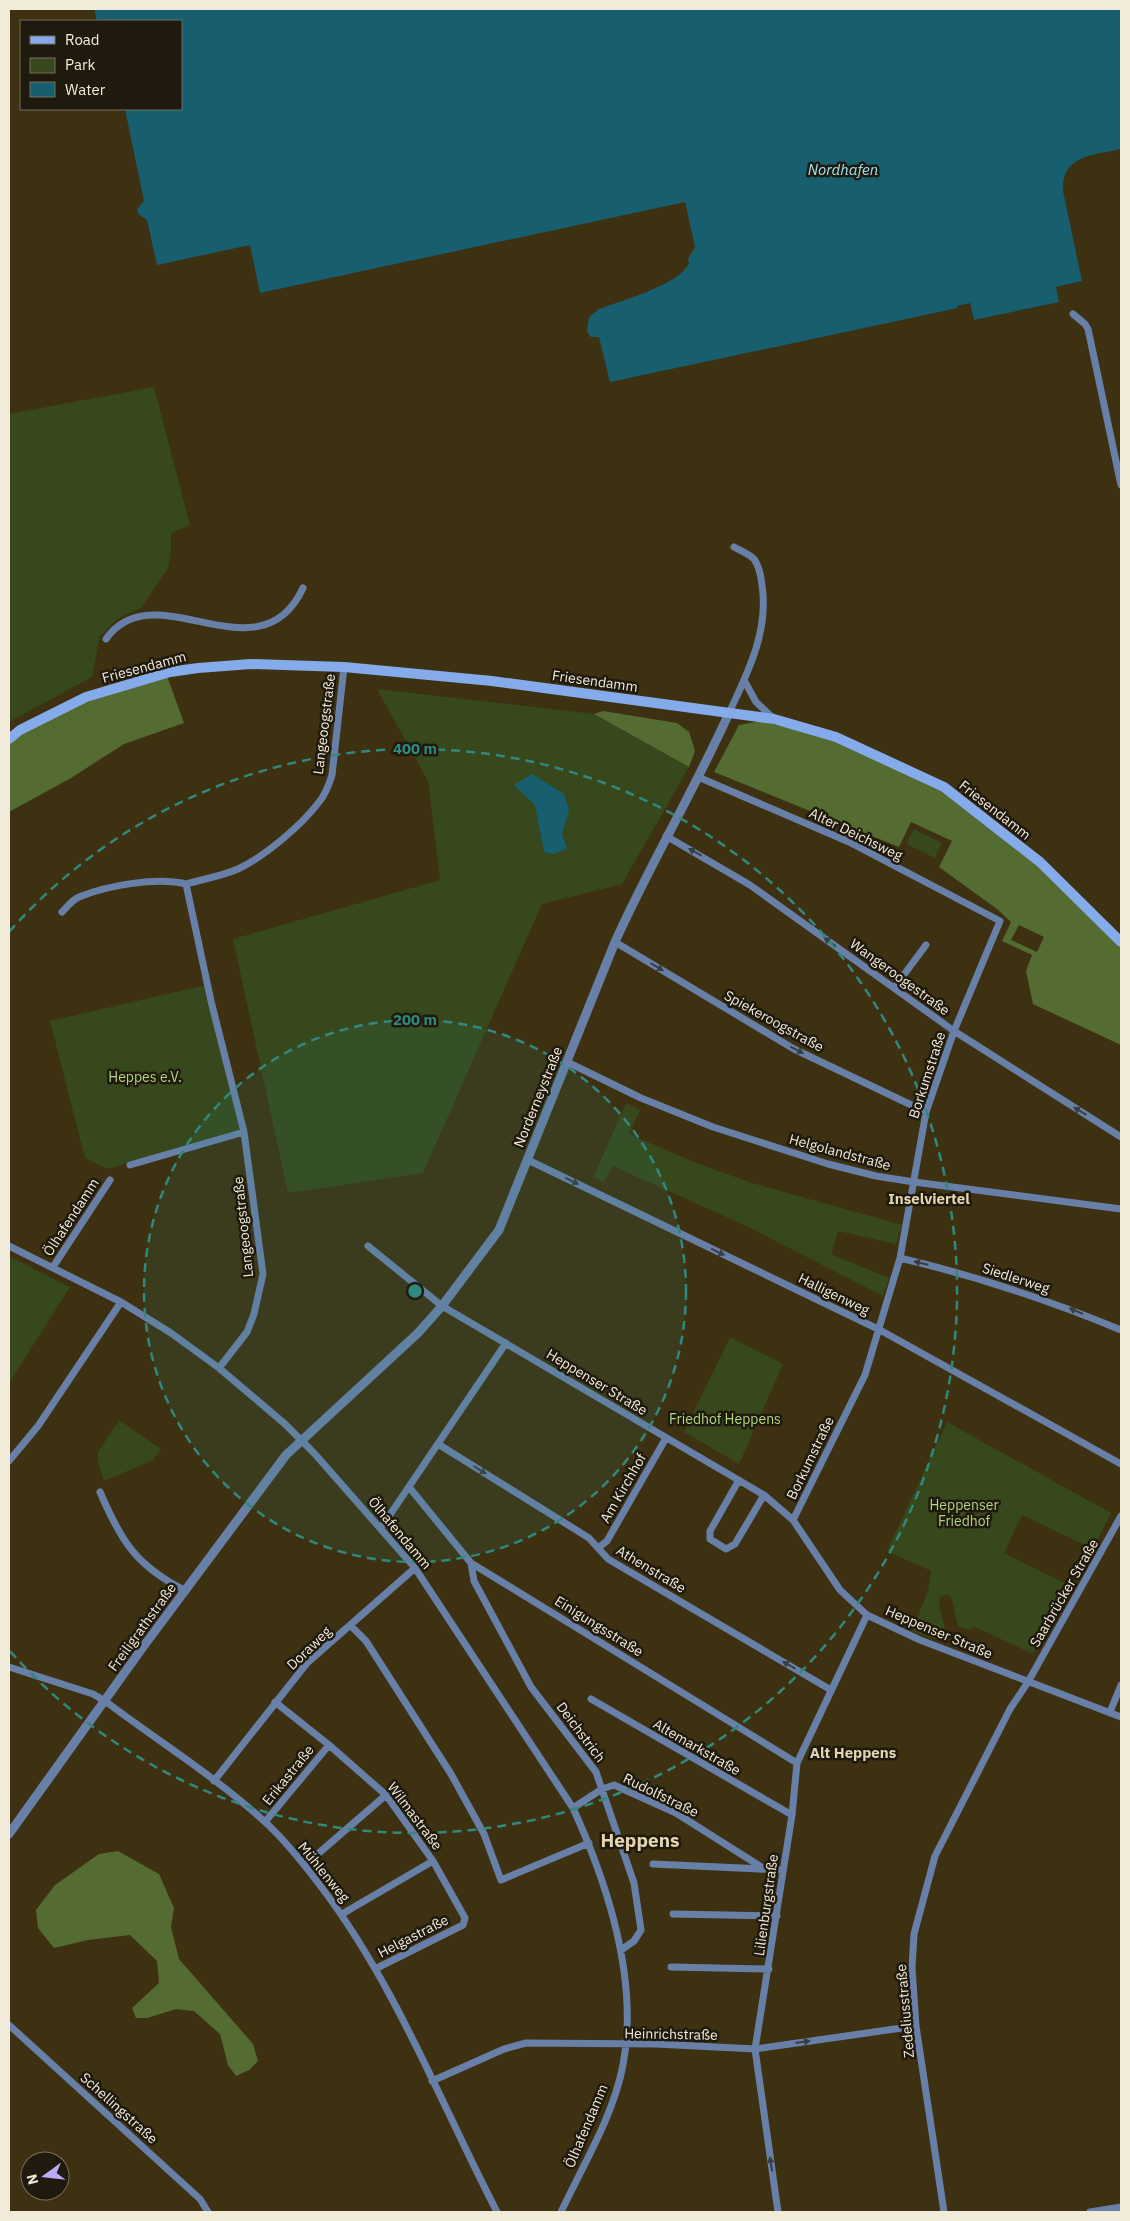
<svg xmlns="http://www.w3.org/2000/svg" width="1130" height="2221" font-family="'IBM Plex Sans',sans-serif">
<style>
.green{fill:#36481c}
.forest{fill:#546c31;fill-rule:evenodd}
.water{fill:#175e6f}
.lines{fill:none;stroke-linecap:round;stroke-linejoin:round}
.minor{stroke:#6880a8;stroke-width:7}
.tertiary{stroke:#6880a8;stroke-width:9}
.secondary{stroke:#86abeb;stroke-width:10}
.oneway{fill:#393e43}
.ring{fill:none;stroke:#31887e;stroke-width:2.5;stroke-dasharray:9 6}
.labels{text-anchor:middle;dominant-baseline:central;stroke-width:5;stroke-linejoin:round;paint-order:stroke}
.street-label{font-size:14px;fill:#f3ebda;stroke:#1f1a0d}
.park-label{font-size:14px;fill:#b0d680;stroke:#1f1a0d}
.water-label{font-size:15px;font-style:italic;fill:#9fe2f5;stroke:#1f1a0d}
.neighbourhood-label{font-size:15px;font-weight:bold;fill:#e4d5b2;stroke:#1f1a0d}
.district-label{font-size:19px;font-weight:bold;fill:#e4d5b2;stroke:#1f1a0d}
.centre{fill:#31887e;stroke:#1f1a0d;stroke-width:2.5}
.ring-label{font-size:15px;text-anchor:middle;font-weight:bold;fill:#31887e;stroke:#1f1a0d;stroke-width:5;stroke-linejoin:round;paint-order:stroke}
</style>
<rect width="100%" height="100%" fill="#3d3112"/>
<path class="green" d="M154,387L190,525L171,533V552L168,568L141,608L117,619L100,636L92,677L9,722V414Z
M377,689L594,714L689,767L622,884L542,904L423,1173L288,1193L233,939L440,880L428,781Z
M914,829L942,843L935,858L906,844Z
M206,985L241,1129L108,1169L85,1158L50,1021Z
M626,1103L640,1110L629,1134L699,1164L752,1183L902,1225L896,1244L838,1231L831,1254L889,1278L883,1296L746,1226L613,1166L604,1182L593,1178Z
M9,1256L70,1287L9,1383Z
M730,1337L783,1364L739,1464L684,1432Z
M119,1420L161,1449L153,1460L104,1481L98,1462V1452Z
M947,1422L1111,1513L1093,1549L1022,1515L1004,1553L1071,1586L1033,1654L973,1626L971,1630L958,1626L952,1600L949,1595H944L940,1598L939,1604L945,1629L943,1630L944,1636L934,1639L912,1631L928,1591L931,1571L887,1551Z"/>
<path class="forest" d="M167,676L184,723L124,744L71,778L9,812V744C55,708 112,693 167,676Z
M603,711L677,723L689,732L695,751L689,767L594,714Z
M760,721L836,739L942,788L1039,863L1121,944V1045L1033,1004L1026,971L1032,955L1002,941L1011,922L997,909L939,867L952,841L911,822L899,847L714,772L739,725ZM1019,925L1044,937L1037,952L1011,940Z
M118,1851L159,1874L174,1908L171,1927L179,1959L253,2044L258,2061L249,2070L236,2076L228,2065L220,2034L194,2011L176,2009L147,2018H136L132,2008L159,1983L157,1961L130,1935L88,1940L54,1948L38,1928L36,1910L55,1885L99,1854Z"/>
<path class="water" d="M94,9H1121V149C1094,155 1061,155 1063,191L1082,281L1056,287L1059,302L974,320L970,303L957,306L958,308L610,382L599,337H591L587,332L589,317L599,309C621,301 681,284 689,263L688,259L695,247L685,202L260,293L250,245L157,265L147,220L138,214L137,209L144,201L125,109H181V21H97Z
M532,774L564,794L569,810L562,834L567,849L553,854L544,852L535,805L514,785Z"/>
<g class="lines">
<path class="minor" d="M1073,314L1085,324L1088,329L1121,485
M106,639C155,570 259,682 303,588
M744,680L756,702L774,719
M729,713C748,672 769,631 762,585C761,576 759,566 754,559C749,554 741,551 734,547
M698,777L849,842L1000,921L954,1031L926,1112L900,1258L865,1375L793,1520
M666,836L750,885L954,1031L1121,1137
M62,912C67,907 72,900 79,897C109,885 156,877 186,884
M615,942L794,1049L926,1112
M894,988L926,945
M567,1062L641,1098L713,1127L828,1164L876,1176L914,1182L1121,1209
M528,1160L880,1330L1121,1464
M130,1165L244,1132
M9,1246L121,1302L171,1333L219,1368L285,1424L314,1453L415,1568L573,1808C608,1885 639,1980 623,2065C613,2117 583,2165 561,2212
M368,1246L442,1306L764,1495L793,1520L840,1590L867,1615L920,1640L1121,1717
M900,1258C976,1276 1049,1300 1121,1330
M53,1267L110,1180
M219,1368L247,1332L254,1314L263,1274L244,1132L211,1001L186,884C204,879 222,876 238,869C265,856 301,826 319,802C326,794 329,784 332,775L344,667
M438,1444L589,1538L608,1559L831,1690
M9,1461L38,1426L121,1302
M739,1480L710,1531V1539L726,1549L735,1544L764,1495
M409,1487L471,1563L797,1763
M100,1492C121,1541 136,1566 186,1591
M381,1528L506,1343
M598,1548L607,1541L666,1438
M471,1563L474,1581L531,1687L596,1772L634,1883L641,1930L634,1941L621,1950
M351,1626L366,1641L451,1774L484,1834L501,1880L589,1843
M9,1667L93,1694L105,1701C158,1741 216,1777 265,1822C285,1840 303,1863 319,1884C395,1983 440,2102 497,2212
M591,1699L792,1815
M275,1702L329,1745L386,1795L433,1861L465,1918L463,1925L375,1969
M1110,1712L1121,1685
M214,1781L307,1663L415,1568
M573,1808L602,1789L614,1785L676,1813L763,1868
M265,1822L329,1745
M653,1864L783,1870
M305,1865L386,1795
M342,1914L433,1861
M673,1914L777,1916
M671,1967L769,1969
M9,2025L200,2199L208,2212
M432,2081L504,2049L526,2043L656,2044L755,2049L916,2026
M778,2212L755,2049L792,1815L797,1763L867,1615
M944,2212L916,2026L912,1968L914,1934L935,1856L1010,1709L1028,1682L1121,1516
M1090,2212L1121,2207"/>
<path class="tertiary" d="M9,1834L143,1647L286,1455L418,1333L442,1306L499,1230L615,942C650,864 694,791 729,713"/>
<path class="secondary" d="M9,739L20,730L86,697L170,672L198,668L251,664L344,667L492,681L774,719L836,737L944,787L1040,862L1121,942"/>
</g>
<defs><path id="oneway-solid" d="M-6-.8H1V-3.2L6.5 0L1 3.2V.8H-6Z" transform="scale(1.25)"/></defs>
<g class="oneway">
<use href="#oneway-solid" transform="translate(695 852) rotate(-151)"/>
<use href="#oneway-solid" transform="translate(830 942) rotate(-144)"/>
<use href="#oneway-solid" transform="translate(657 967) rotate(31)"/>
<use href="#oneway-solid" transform="translate(797 1050) rotate(27)"/>
<use href="#oneway-solid" transform="translate(1080 1111) rotate(-149)"/>
<use href="#oneway-solid" transform="translate(572 1181) rotate(26)"/>
<use href="#oneway-solid" transform="translate(718 1252) rotate(26)"/>
<use href="#oneway-solid" transform="translate(921 1263) rotate(-167)"/>
<use href="#oneway-solid" transform="translate(1076 1311) rotate(-157)"/>
<use href="#oneway-solid" transform="translate(480 1470) rotate(32)"/>
<use href="#oneway-solid" transform="translate(789 1665) rotate(-150)"/>
<use href="#oneway-solid" transform="translate(803 2042) rotate(-8)"/>
<use href="#oneway-solid" transform="translate(771 2164) rotate(-99)"/>
</g>
<circle cx="415" cy="1291" r="271" fill="#31887e" fill-opacity=".12"/>
<g class="ring">
<circle cx="415" cy="1291" r="271"/>
<path d="M9 932A542 542 0 1 1 9 1650"/>
</g>
<g class="labels">
<g class="street-label">
<text transform="translate(144 667) rotate(-15)">Friesendamm</text>
<text transform="translate(595 681) rotate(8)">Friesendamm</text>
<text transform="translate(324 724) rotate(-83)">Langeoogstraße</text>
<text transform="translate(995 810) rotate(38)">Friesendamm</text>
<text transform="translate(856 834) rotate(26)">Alter Deichsweg</text>
<text transform="translate(900 977) rotate(36)">Wangeroogestraße</text>
<text transform="translate(774 1021) rotate(29)">Spiekeroogstraße</text>
<text transform="translate(927 1075) rotate(-72)">Borkumstraße</text>
<text transform="translate(538 1097) rotate(-68)">Norderneystraße</text>
<text transform="translate(840 1152) rotate(15)">Helgolandstraße</text>
<text transform="translate(71 1217) rotate(-57)">Ölhafendamm</text>
<text transform="translate(243 1227) rotate(-96)">Langeoogstraße</text>
<text transform="translate(1016 1278) rotate(18)">Siedlerweg</text>
<text transform="translate(834 1294) rotate(26)">Halligenweg</text>
<text transform="translate(597 1382) rotate(31)">Heppenser Straße</text>
<text transform="translate(810 1458) rotate(-64)">Borkumstraße</text>
<text transform="translate(623 1488) rotate(-60)">Am Kirchhof</text>
<text transform="translate(400 1533) rotate(50)">Ölhafendamm</text>
<text transform="translate(651 1569) rotate(31)">Athenstraße</text>
<text transform="translate(1064 1593) rotate(-60)">Saarbrücker Straße</text>
<text transform="translate(599 1626) rotate(32)">Einigungsstraße</text>
<text transform="translate(142 1627) rotate(-54)">Freiligrathstraße</text>
<text transform="translate(939 1632) rotate(23)">Heppenser Straße</text>
<text transform="translate(309 1648) rotate(-44)">Doraweg</text>
<text transform="translate(581 1732) rotate(53)">Deichstrich</text>
<text transform="translate(697 1747) rotate(30)">Altemarkstraße</text>
<text transform="translate(288 1775) rotate(-51)">Erikastraße</text>
<text transform="translate(661 1795) rotate(26)">Rudolfstraße</text>
<text transform="translate(415 1816) rotate(53)">Wilmastraße</text>
<text transform="translate(324 1872) rotate(51)">Mühlenweg</text>
<text transform="translate(766 1905) rotate(-82)">Lilienburgstraße</text>
<text transform="translate(413 1936) rotate(-27)">Helgastraße</text>
<text transform="translate(905 2011) rotate(-95)">Zedeliusstraße</text>
<text transform="translate(671 2034) rotate(1)">Heinrichstraße</text>
<text transform="translate(119 2108) rotate(42)">Schellingstraße</text>
<text transform="translate(586 2126) rotate(-67)">Ölhafendamm</text>
</g>
<g class="park-label">
<text x="145" y="1077">Heppes e.V.</text>
<text x="725" y="1419">Friedhof Heppens</text>
<text x="964" y="1505">Heppenser<tspan x="964" dy="16">Friedhof</tspan></text>
</g>
<g class="water-label">
<text x="843" y="169">Nordhafen</text>
</g>
<g class="neighbourhood-label">
<text x="929" y="1198">Inselviertel</text>
<text x="853" y="1752">Alt Heppens</text>
</g>
<g class="district-label">
<text x="640" y="1840">Heppens</text>
</g>
</g>
<circle cx="415" cy="1291" r="8" class="centre"/>
<g class="ring-label">
<text x="415" y="754">400 m</text>
<text x="415" y="1025">200 m</text>
</g>
<rect width="1130" height="2221" fill="none" stroke="#f3ebda" stroke-width="20"/>
<rect x="20" y="20" width="162" height="90" fill="#1f1a0d" stroke="#746e5f"/>
<rect x="30" y="36" width="25" height="8" fill="#86abeb" stroke="#746e5f"/>
<text x="65" y="45" font-size="15" fill="#f3ebda">Road</text>
<rect x="30" y="58" width="25" height="15" fill="#36481c" stroke="#746e5f"/>
<text x="65" y="70" font-size="15" fill="#f3ebda">Park</text>
<rect x="30" y="82" width="25" height="15" fill="#175e6f" stroke="#746e5f"/>
<text x="65" y="95" font-size="15" fill="#f3ebda">Water</text>
<g transform="translate(45 2176) rotate(255)"><circle r="24" fill="#1f1a0d" stroke="#746e5f"/>
<path d="M0-4L9 19L0 12L-9 19Z" fill="#baaaf7"/>
<text y="-8" font-size="14" font-weight="bold" text-anchor="middle" fill="#f3ebda">N</text>
</g>
</svg>
